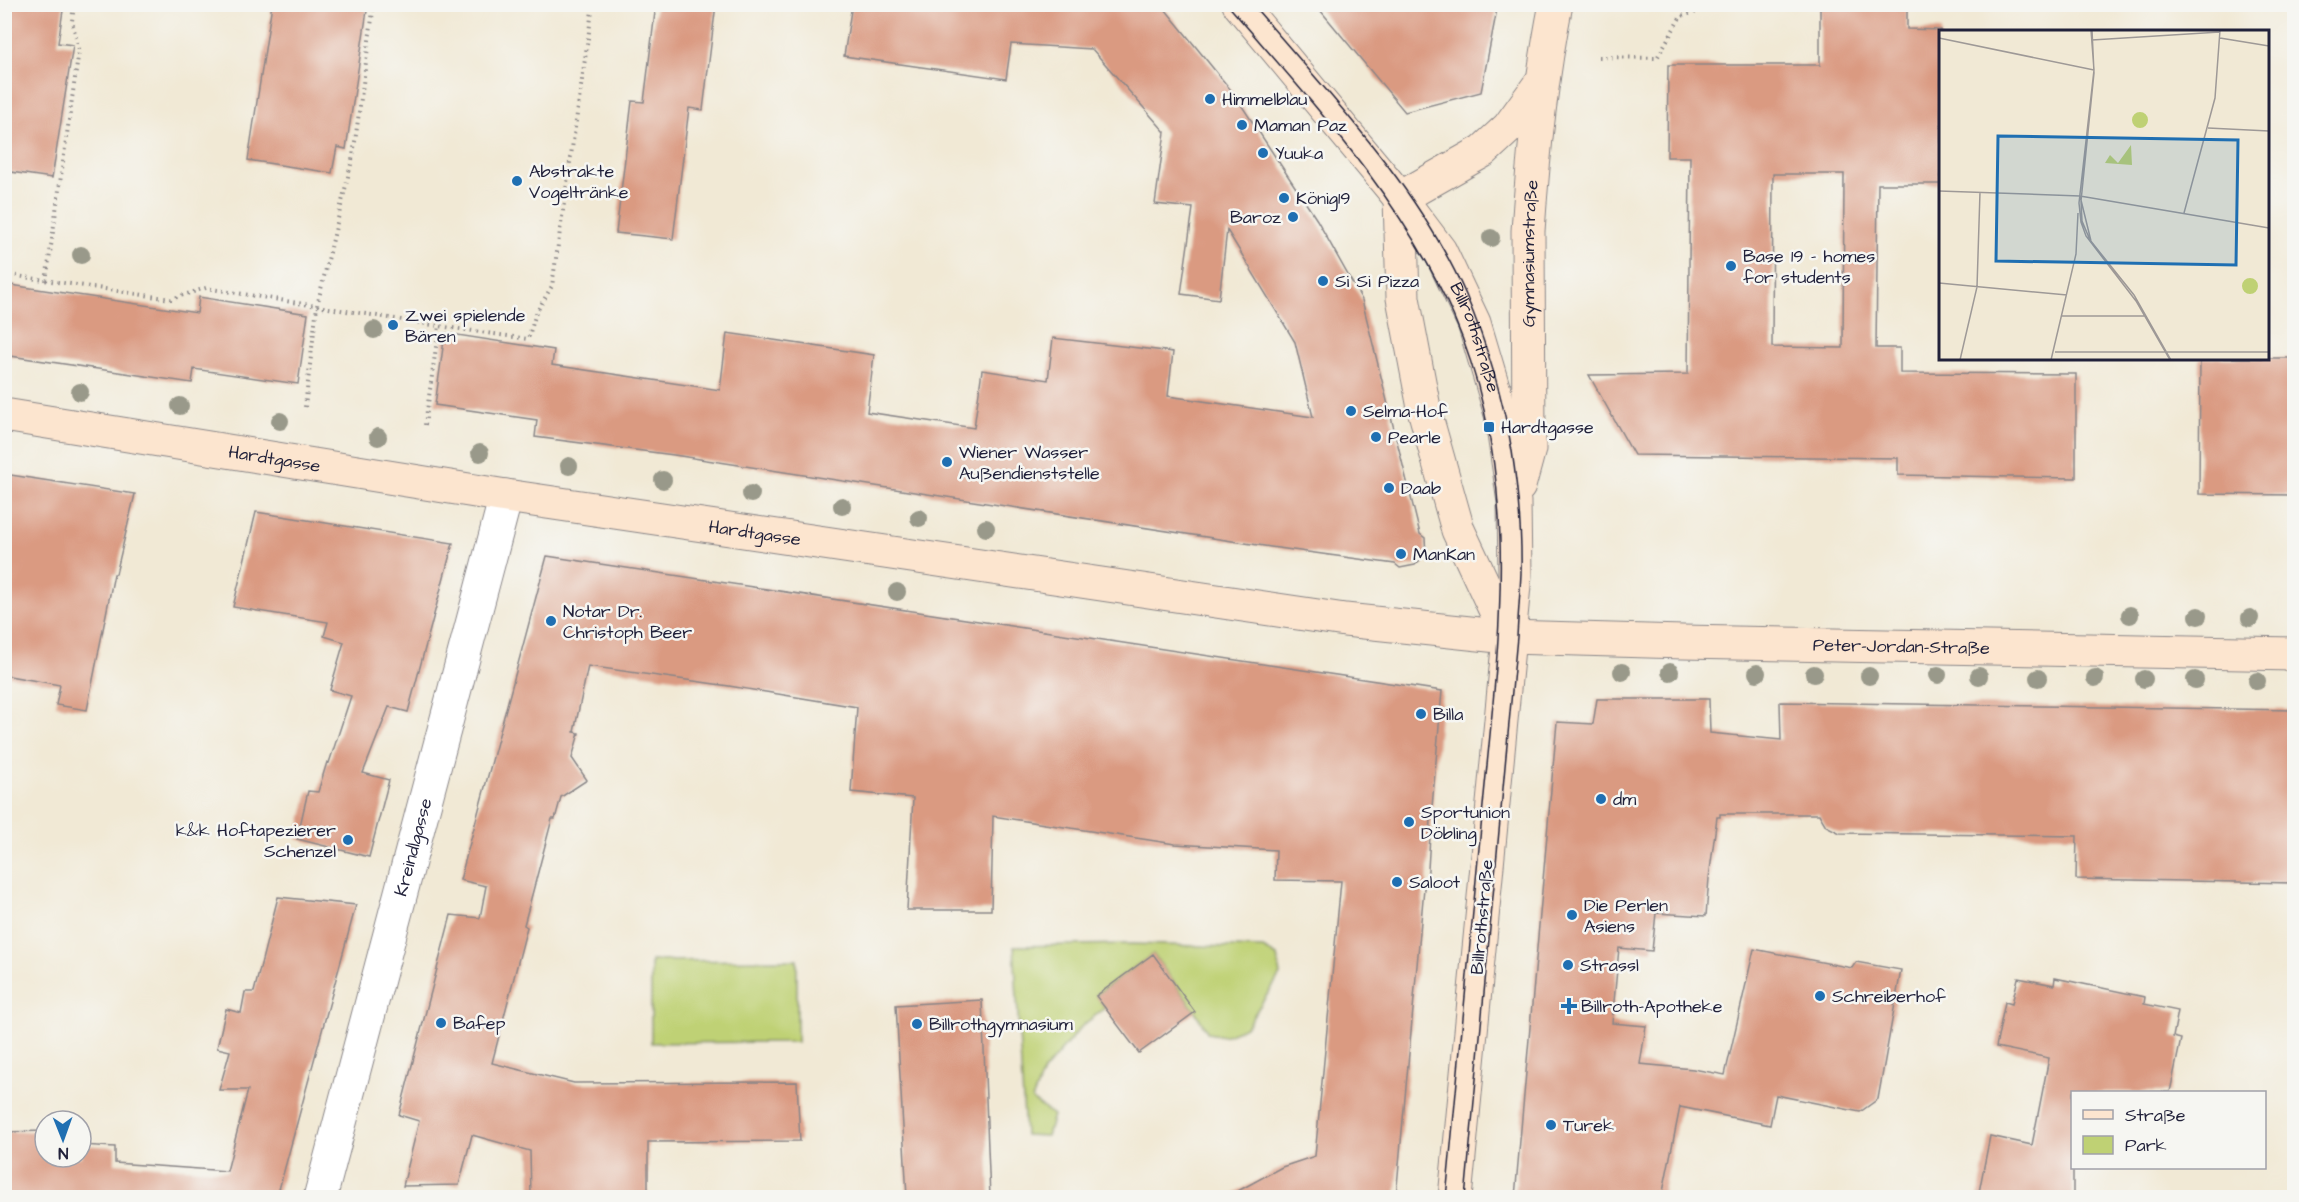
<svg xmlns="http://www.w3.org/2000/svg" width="2299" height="1202" font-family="'Architects Daughter',sans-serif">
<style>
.green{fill:#bfd174;stroke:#707a58;stroke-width:1.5}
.building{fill:#da9a81;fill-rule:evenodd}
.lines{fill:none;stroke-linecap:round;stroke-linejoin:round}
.street-casing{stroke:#8a8688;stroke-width:35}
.secondary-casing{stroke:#8a8688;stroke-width:35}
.path{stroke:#8a8688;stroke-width:4;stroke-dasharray:1.5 4.5;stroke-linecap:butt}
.street{stroke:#fff;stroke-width:33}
.secondary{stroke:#fce5cf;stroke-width:33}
.tram{stroke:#22223b;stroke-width:1.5}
.tree{fill:#99998a}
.poi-dot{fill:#1f6fb2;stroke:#f6f6f2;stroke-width:2}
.labels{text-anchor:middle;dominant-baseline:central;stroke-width:5;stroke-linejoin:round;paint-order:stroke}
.poi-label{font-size:18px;fill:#22223b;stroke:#f6f6f2;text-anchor:start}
.street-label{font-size:18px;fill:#22223b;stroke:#f6f6f2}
.inset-road{fill:none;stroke:#9e9997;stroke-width:1.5}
.view{fill:#1f6fb2;fill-opacity:0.15;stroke:#1f6fb2;stroke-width:3}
.inset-edge{fill:none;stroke:#22223b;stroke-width:3}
</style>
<rect width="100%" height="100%" fill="#f6f6f2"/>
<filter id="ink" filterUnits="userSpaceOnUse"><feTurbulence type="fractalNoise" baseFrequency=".0167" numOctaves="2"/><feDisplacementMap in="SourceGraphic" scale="12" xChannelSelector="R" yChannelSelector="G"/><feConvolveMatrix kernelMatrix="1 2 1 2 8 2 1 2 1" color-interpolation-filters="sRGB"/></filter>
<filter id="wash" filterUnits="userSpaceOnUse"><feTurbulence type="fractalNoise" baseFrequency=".008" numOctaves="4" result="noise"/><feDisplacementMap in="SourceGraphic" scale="24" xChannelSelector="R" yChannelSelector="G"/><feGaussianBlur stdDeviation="1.35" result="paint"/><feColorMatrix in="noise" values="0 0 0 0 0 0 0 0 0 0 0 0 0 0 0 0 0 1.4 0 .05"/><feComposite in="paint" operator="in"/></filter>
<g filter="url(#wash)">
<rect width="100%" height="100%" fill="#f1e9d5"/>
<path class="green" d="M1133,944L1263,948L1277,956L1280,975L1246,1027L1224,1036L1208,1033L1195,1011L1153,954L1096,995L1105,1008L1082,1026L1043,1072L1032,1100L1053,1115L1047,1136L1025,1135L1014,946Z
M797,960V1042L651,1043V961Z"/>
<g id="blocks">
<path class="building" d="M4,4H64L58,43L73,45L52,178L4,171Z
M272,4H368L346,149L337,147L332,173L248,160Z
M656,4H716L703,110L689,108L673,239L616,233L632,101L644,102Z
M852,4H1161L1234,94L1317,220L1362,300L1420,534L1425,538L1426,554L1415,565L1400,568L1395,564L1271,547L674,455L535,437L537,420L435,405L445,333L554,350L552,365L720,390L727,333L874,355L867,412L974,428L982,370L1048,380L1053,338L1173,352L1168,396L1313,417L1295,342L1227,230L1219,299L1181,294L1193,208L1155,204L1165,132L1092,49L1011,44L1006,79L844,56Z
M1315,4H1498L1481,92L1405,112Z
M1820,4H1907V29L1941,30V184H1878L1876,348H1900V373L2076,374V478L1898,475V458L1634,455L1589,375L1688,374L1690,157H1667L1668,65H1820ZM1773,174H1844L1843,348L1772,347Z
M4,284L197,313L199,297L308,314L298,384L194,369L192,383L4,355Z
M2200,358H2295V495L2199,494Z
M4,474L135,494L116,574H114L87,710L56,705L60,685L4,675Z
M256,512L453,543L408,712L389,707L363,773L389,780L369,857L297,839L308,791L318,792L327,762L329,763L351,696L330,690L344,642L324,636L328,622L233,607Z
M547,556L1442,691L1431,819L1427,886L1424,888L1396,1197H1227L1282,1167L1315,1156L1341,881L1275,880L1276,850L1175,844L993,816L991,910H907L913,798L851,792L857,707L729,686L588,666L574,732L579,733L572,758L587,780L561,797L555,819H552L524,925L527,927L492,1063L574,1083L797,1082L800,1141L648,1142V1197H531L530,1151L472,1135L459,1185L403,1186L419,1121L399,1115L451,915L480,918L486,886L460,880Z
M1597,699H1709L1710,733L1781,740L1780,702L2295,710V883L2076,879L2077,836L1840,833L1826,826L1819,814H1720V817H1717L1709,878L1706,916L1656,913L1652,951L1619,948L1612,1023L1646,1026L1640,1064L1693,1069L1725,1075L1754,949L1852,968L1856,962L1901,970L1878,1099L1860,1112L1776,1095L1770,1125L1680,1107L1662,1197H1515L1557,722L1593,724Z
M278,897L356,905L277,1197H4V1132L45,1131V1157H81V1145L115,1147V1163L227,1171L248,1090H219L230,1051L217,1048L226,1009L241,1013L245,992H254Z
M1153,954L1195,1012L1139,1053L1096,996Z
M2018,978L2054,985L2055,978L2145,997L2144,1004L2178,1011L2173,1037L2181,1039L2170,1092H2073V1197H1978L1990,1136L2032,1145L2049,1058L1996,1047L2005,1002L2012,1004Z
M982,1000L990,1197H907L896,1005Z"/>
</g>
</g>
<g filter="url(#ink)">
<use href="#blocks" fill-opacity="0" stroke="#8a8688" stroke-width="1.5"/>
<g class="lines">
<g class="street-casing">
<g id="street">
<path id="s1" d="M320,1198L506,496"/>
</g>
</g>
<g class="secondary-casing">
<g id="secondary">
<path id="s2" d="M1239,4L1400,198L1440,251L1474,323L1501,414L1514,502L1515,575L1455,1198"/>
<path d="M1400,198L1403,298L1425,413L1458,530L1508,637"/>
<path d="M1400,198L1483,151L1509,127L1540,84"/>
<path id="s3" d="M4,415L506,496L1345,620L1508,637L1683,642L2294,654"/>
<path id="s4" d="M1519,486L1529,449L1528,231C1533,155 1541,79 1556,4"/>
</g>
</g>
<path class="path" d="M1599,57L1657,58L1681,16L1728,4
M4,274L171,299L206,288L439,326
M46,281L79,50L72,21L74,4
M305,407L317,306L353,156L374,4
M425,425L439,326L528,339L536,313L552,286L593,4"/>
<use href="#street" class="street"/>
<use href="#secondary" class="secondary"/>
<path class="tram" d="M1227,4C1310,101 1401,196 1453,315C1526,483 1497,651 1481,827C1469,950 1458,1074 1446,1198
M1252,4C1328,93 1419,187 1466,295C1487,345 1503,398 1512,451C1518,491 1522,533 1521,573C1520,595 1518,616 1517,637L1465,1198"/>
</g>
<g class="tree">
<circle cx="1491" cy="238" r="9"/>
<circle cx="81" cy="255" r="9"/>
<circle cx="374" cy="330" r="9"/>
<circle cx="80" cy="392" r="9"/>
<circle cx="180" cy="406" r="9"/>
<circle cx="280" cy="421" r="9"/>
<circle cx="378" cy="437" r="9"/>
<circle cx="480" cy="453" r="9"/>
<circle cx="569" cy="466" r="9"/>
<circle cx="663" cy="480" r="9"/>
<circle cx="751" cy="494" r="9"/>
<circle cx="842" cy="506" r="9"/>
<circle cx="919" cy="518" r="9"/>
<circle cx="986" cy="528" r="9"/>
<circle cx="897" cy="592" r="9"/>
<circle cx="2130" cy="615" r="9"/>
<circle cx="2198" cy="616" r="9"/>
<circle cx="2250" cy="618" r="9"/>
<circle cx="1622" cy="672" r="9"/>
<circle cx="1670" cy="672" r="9"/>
<circle cx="1757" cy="673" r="9"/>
<circle cx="1814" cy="674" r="9"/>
<circle cx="1938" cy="675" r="9"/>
<circle cx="1869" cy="676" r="9"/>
<circle cx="1979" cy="676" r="9"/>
<circle cx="2038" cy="678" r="9"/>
<circle cx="2095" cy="678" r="9"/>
<circle cx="2144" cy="679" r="9"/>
<circle cx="2195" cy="680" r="9"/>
<circle cx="2257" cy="681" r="9"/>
</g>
</g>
<g class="poi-dot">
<circle cx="1210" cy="99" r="6"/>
<circle cx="1242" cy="125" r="6"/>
<circle cx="1263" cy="153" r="6"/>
<circle cx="517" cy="181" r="6"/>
<circle cx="1284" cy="198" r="6"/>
<circle cx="1293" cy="217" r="6"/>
<circle cx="1731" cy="266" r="6"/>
<circle cx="1323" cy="281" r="6"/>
<circle cx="393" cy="325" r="6"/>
<circle cx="1351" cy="411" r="6"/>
<rect x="1483" y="421" width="12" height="12" rx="3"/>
<circle cx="1376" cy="437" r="6"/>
<circle cx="947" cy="462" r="6"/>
<circle cx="1389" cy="488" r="6"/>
<circle cx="1401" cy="554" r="6"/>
<circle cx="551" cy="621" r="6"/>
<circle cx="1421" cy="714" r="6"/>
<circle cx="1601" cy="799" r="6"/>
<circle cx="1409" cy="822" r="6"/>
<circle cx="348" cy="840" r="6"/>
<circle cx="1397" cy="882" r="6"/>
<circle cx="1572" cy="915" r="6"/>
<circle cx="1568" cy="965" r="6"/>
<circle cx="1820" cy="996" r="6"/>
<path d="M1566 997h6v6h6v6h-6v6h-6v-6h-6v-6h6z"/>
<circle cx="441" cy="1023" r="6"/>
<circle cx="917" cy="1024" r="6"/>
<circle cx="1551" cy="1125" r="6"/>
</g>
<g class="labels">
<g class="poi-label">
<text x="1222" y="99">Himmelblau</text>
<text x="1254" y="125">Maman Paz</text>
<text x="1275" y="153">Yuuka</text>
<text x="529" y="171">Abstrakte<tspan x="529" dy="21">Vogeltränke</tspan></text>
<text x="1296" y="198">König19</text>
<text x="1281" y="217" text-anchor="end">Baroz</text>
<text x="1743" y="256">Base 19 - homes<tspan x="1743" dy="21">for students</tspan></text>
<text x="1335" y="281">Si Si Pizza</text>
<text x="405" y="315">Zwei spielende<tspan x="405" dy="21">Bären</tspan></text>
<text x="1363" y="411">Selma-Hof</text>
<text x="1501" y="427">Hardtgasse</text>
<text x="1388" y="437">Pearle</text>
<text x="959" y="452">Wiener Wasser<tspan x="959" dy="21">Außendienststelle</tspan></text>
<text x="1401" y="488">Daab</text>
<text x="1413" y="554">ManKan</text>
<text x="563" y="611">Notar Dr.<tspan x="563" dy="21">Christoph Beer</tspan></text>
<text x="1433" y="714">Billa</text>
<text x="1613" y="799">dm</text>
<text x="1421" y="812">Sportunion<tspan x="1421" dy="21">Döbling</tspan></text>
<text x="336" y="830" text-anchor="end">k&amp;k Hoftapezierer<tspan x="336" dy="21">Schenzel</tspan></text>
<text x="1409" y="882">Saloot</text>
<text x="1584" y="905">Die Perlen<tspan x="1584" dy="21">Asiens</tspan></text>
<text x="1580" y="965">Strassl</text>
<text x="1832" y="996">Schreiberhof</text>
<text x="1581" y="1006">Billroth-Apotheke</text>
<text x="453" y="1023">Bafep</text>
<text x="929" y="1024">Billrothgymnasium</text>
<text x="1563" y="1125">Turek</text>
</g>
<g class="street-label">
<text stroke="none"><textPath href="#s4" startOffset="234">Gymnasiumstraße</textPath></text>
<text stroke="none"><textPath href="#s2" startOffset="412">Billrothstraße</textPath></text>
<text stroke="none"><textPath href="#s3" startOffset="274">Hardtgasse</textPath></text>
<text stroke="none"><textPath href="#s3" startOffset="760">Hardtgasse</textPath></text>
<text stroke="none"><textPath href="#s3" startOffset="1914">Peter-Jordan-Straße</textPath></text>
<text stroke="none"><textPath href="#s1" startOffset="363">Kreindlgasse</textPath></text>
<text transform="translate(1482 917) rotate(-85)">Billrothstraße</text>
</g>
</g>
<g transform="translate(1939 30)">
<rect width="330" height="330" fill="#f1e9d5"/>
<path d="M193 90a8 8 0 1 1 16 0a8 8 0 1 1-16 0ZM192,115L193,135L166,133L171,125L179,133ZM303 256a8 8 0 1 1 16 0a8 8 0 1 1-16 0Z" fill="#bfd174"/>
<path class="inset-road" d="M152,0L155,40L140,173L142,192L147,206L197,271L231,330M153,0L155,43L142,171L143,191L151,210L195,265L232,330M0,8L155,40M281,8L330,16M153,10L281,2M269,98L330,101M0,161L141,166L330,198M141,166L152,211M245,183L276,68L281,0M0,253L128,265M123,286H206M116,322H330M21,330L38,257L41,162M112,330L137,224L139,183"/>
<path class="view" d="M59,106L299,110L297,235L57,231Z"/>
<rect width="330" height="330" class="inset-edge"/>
</g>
<rect width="2299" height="1202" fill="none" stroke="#f6f6f2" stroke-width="24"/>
<rect x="2071" y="1091" width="195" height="78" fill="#f6f6f2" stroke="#a1a1a9" stroke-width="1.5"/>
<rect x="2083" y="1110" width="30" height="9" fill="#fce5cf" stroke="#a1a1a9" stroke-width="1.5"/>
<text x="2125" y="1121" font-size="18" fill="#22223b">Straße</text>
<rect x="2083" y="1136" width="30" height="18" fill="#bfd174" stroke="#a1a1a9" stroke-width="1.5"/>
<text x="2125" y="1151" font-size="18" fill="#22223b">Park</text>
<g transform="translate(63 1139) rotate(179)"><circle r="28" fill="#f6f6f2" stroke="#a1a1a9" stroke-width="1.5"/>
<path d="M0-4.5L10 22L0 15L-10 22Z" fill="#1f6fb2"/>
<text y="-9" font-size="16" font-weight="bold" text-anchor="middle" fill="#22223b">N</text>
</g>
</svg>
